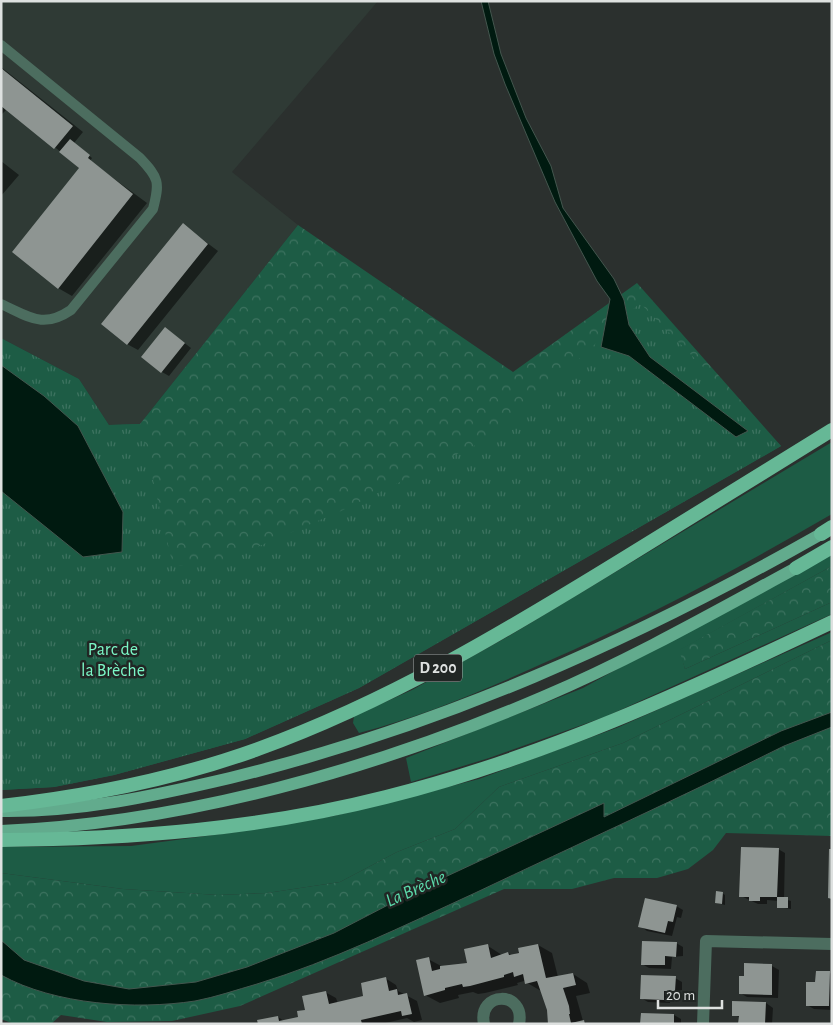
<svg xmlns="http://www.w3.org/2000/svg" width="833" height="1025" font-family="'Alegreya Sans',sans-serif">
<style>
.built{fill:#2f3a35}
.grass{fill:#1d5c45}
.forest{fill:url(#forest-crowns)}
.park{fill:url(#park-tufts)}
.water{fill:#001a10;stroke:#43564e}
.shadow{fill:#0007}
.building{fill:#8e9592}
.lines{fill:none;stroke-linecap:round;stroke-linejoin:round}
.service{stroke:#4c6d5f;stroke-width:10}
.minor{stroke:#4c6d5f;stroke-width:12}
.primary{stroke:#62ab8d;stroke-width:12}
.trunk{stroke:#66b896;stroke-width:14}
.labels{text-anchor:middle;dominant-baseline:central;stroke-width:5;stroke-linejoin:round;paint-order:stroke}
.shield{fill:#212624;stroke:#a5a9a8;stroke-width:1}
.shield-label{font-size:16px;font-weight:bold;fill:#dee1e0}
.park-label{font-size:18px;fill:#7bf7c6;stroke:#212624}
.water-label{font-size:19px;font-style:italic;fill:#5bd9aa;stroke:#212624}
</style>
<defs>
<pattern id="forest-crowns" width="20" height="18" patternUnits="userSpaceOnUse" patternTransform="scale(1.25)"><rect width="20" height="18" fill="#1d5c45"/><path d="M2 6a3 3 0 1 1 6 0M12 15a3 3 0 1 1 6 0" fill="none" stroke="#3d7360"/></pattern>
<pattern id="park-tufts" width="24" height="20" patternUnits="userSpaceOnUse" patternTransform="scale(1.25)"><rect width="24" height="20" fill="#1d5c45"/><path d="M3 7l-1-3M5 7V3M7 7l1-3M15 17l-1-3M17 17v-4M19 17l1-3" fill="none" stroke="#3d7360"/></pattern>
</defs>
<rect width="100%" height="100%" fill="#2b302e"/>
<path class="built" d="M1,1H378L232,172L298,225L140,424L109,425L79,379L1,338Z"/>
<path class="grass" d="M832,442V514C739,568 644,619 546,662C485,690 423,716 359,733L353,723L354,716L412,690L509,636Z
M832,550V566L680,650L685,669L832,602V614L607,716L489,758L411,782L406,758L583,688Z
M832,632V640L623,743L499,787L455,829L397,852L340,882L267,893L218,895L123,889L1,873V847L131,846L236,832L334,816L479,779L619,727Z"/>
<path class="forest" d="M298,225L513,372L637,283L781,446L359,688L245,739L114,775L54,787L1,790V491L78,426L140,424Z
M832,566V602L685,669L679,650Z
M832,640V836L726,833L713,850L688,869L657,878H614L572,889H504L240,1006L172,1021L107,1022L61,1015L51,1024H14L1,1019V873L123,889L218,895L267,893L340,882L397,852L455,829L499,787L623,743Z"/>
<path class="park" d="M640,303L781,446L359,688L245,739L114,775L54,787L1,790V338L79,379L109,425L140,424L173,566L222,562L341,511L496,435Z"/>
<path class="water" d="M481,1H488L501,54L526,118L551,166L563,208L614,279L624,300L629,325L650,357L748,431L736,437L629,356L601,347L610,299L597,281L555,202L505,84L494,54Z
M1,365L44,396L78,426L123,512L122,552L83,557L1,491Z
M832,712V727L784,746C682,797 578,844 475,893C403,926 332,961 257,984C236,990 216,997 195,1001C136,1010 55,1005 1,975V940L24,960L84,981L129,989L196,982L247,967L334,933L415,891L604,803V817L781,731Z"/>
<path class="shadow" d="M1,67L83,132L74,143L92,158L90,161L147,203L72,296L58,288L81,168L7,109L1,115Z
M1,161L19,175L1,196Z
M183,225L218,251L138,350L127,344Z
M166,329L191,348L169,376L162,372Z
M778,849L785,853L784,899L791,901V909L778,907L779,901L767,900V904H758L741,896Z
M722,893L725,895V905L717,903Z
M676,906L683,910L681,918L677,917L672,936L647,931L640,926Z
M676,943L683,947V956L672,957L671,969L649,968L642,964Z
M538,945L552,953L558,977L573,974L587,983L590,993L576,996L583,1021L588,1024H550L548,1010L541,991L524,981L517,983L518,985L485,993L478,994L473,992L458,995L459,998L440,1003L425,995L428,959L443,967L469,964L488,946L502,955L508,953L512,955Z
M772,966L779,970L778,998L747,997L740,993Z
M830,973L832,974V1010L814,1009L807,1005L817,983Z
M385,978L396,985L398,991L417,1001L422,1020L414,1022L407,1018L381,1024H259L278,1017L284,1021L299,1018L325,992L336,998L338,1004L365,997Z
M675,978L682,982V990L671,992L670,1003L648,1002L641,998Z
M766,1003L773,1008L772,1024H740V1017L733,1015Z
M642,1014L674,1015L681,1019V1024H642Z"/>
<path class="building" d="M1,68L73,126L54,149L1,106Z
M70,139L90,155L88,158L133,194L58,289L12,252L79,168L59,152Z
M183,223L208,244L127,345L101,324Z
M165,327L185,343L161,373L141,357Z
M741,847L779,848L777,897H760V901H749V897H739Z
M829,849H832V899L828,898Z
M716,891L723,892L722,904L715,903Z
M777,897H788V908H777Z
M645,898L677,905L673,922L668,921L665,933L638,927Z
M642,941L677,942L676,957L665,956V965H641Z
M488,944L491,958L508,952L509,955L519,953L518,948L538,944L546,978L573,973L576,985L563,988L569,1006L570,1014H569L571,1023L584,1020L585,1024H548L547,1010L537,981L525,984L523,974L514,977L513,972L504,975V977L470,986L463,987L462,984L445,988V990L424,996L416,960L429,957L432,971L440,969V966L467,963L464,949Z
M744,963L772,964V995L739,994V976H744Z
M816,971H830L829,1006H806V982H815Z
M641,975L676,976L675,991H664V1000L640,999Z
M386,977L389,991L397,989L398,995L407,993L412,1014L402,1016L401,1011L361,1020L362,1024H258L257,1020L278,1016L279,1021L298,1017L297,1011L305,1010L302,996L326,991L329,1004L363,996L361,983Z
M732,1001L766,1002L765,1024H738L739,1016H732Z
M641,1013L674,1014V1024H640Z"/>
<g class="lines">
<path class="service" d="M1,45L140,158C159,178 160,182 153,209L71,310C43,329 30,317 1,304"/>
<path class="minor" d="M484,1024C477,991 526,990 519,1024
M703,1024L706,941L832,944"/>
<path class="primary" d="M1,811C82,812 153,796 230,778C442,726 632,641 821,534
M1,831C184,823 375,769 543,697C630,660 713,613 796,568"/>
<path class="trunk" d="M821,534L832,527
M796,568L832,547
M1,806C89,796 175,779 258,749C388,702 506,631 623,559C692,516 762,473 832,430
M1,840C131,839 260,829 386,797C542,758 687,691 832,622"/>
</g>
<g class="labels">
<rect class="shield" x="414" y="654.5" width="48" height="27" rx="4"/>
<g class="shield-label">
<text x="438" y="668">D 200</text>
</g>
<g class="park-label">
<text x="113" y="650">Parc de<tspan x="113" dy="21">la Brèche</tspan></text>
</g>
<g class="water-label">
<text transform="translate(416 889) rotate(-24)">La Brèche</text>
</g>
</g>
<rect width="833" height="1025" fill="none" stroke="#dee1e0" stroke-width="5"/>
<path d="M658 1000v8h64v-8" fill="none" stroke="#dee1e0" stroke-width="2.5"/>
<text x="666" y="1000" font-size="15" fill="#dee1e0" stroke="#212624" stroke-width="4" paint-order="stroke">20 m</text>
</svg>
